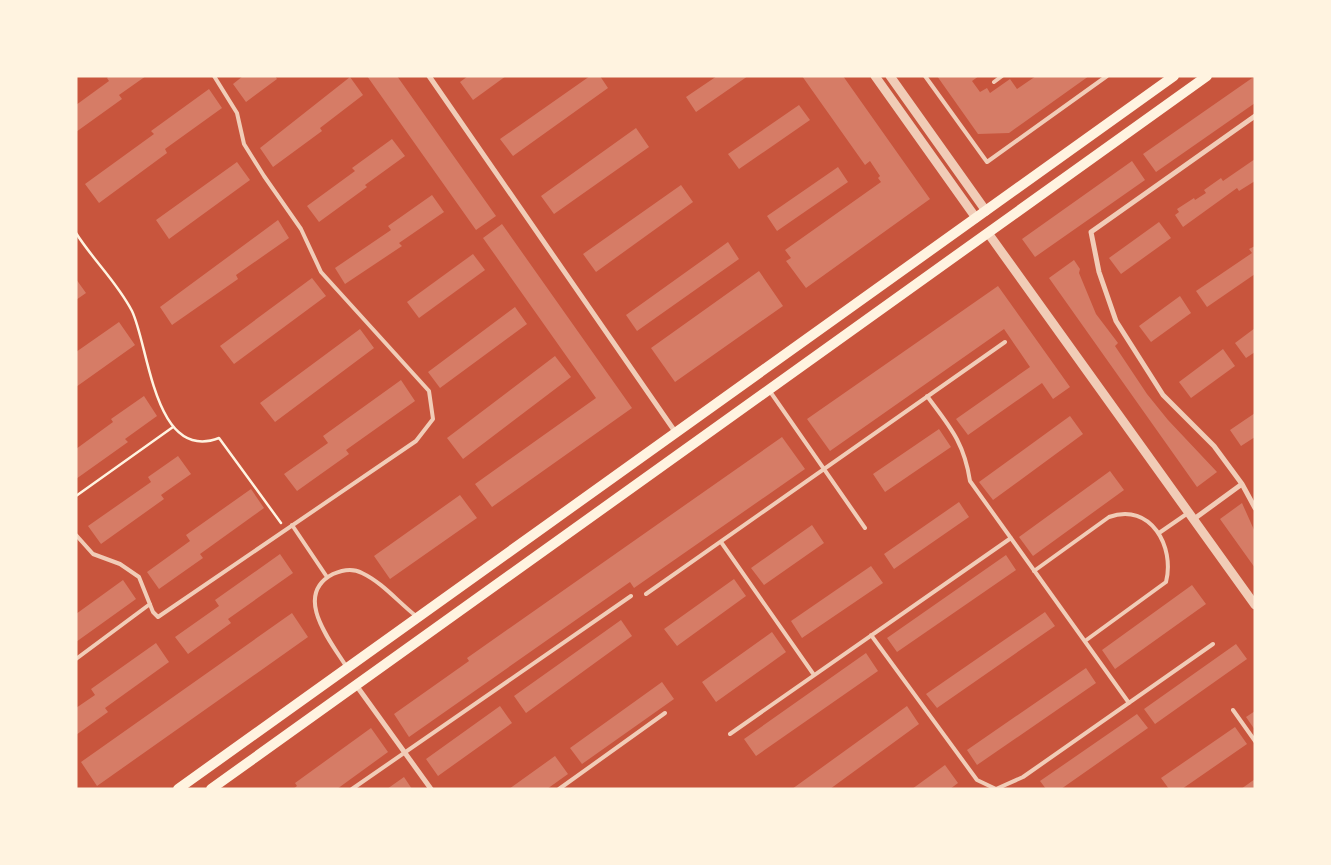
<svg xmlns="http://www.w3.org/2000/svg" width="1331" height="865" font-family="'Roboto Serif',serif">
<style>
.building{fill:#d67c66}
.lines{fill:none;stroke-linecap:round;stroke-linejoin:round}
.path{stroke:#fff3e0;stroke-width:2.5}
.service{stroke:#f1ccb7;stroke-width:4}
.minor{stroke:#f1ccb7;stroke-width:5}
.tertiary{stroke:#f1ccb7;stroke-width:9}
.secondary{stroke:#fff3e0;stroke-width:10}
</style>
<rect width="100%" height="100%" fill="#c8553d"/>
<path class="building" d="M109,76H146L119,95L122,99L76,132V105L109,81L107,78Z
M243,76H275L277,79L246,102L233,84Z
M367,76H397L496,216L476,230Z
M468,76H506L473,100L460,82Z
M590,76H600L608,88L513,156L500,139Z
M717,76H748L696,112L686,97Z
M802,76H843L930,199L806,288L786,261L791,258L785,250L881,182L878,178L880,176L870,161L865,165Z
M937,76H979L972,81L980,92L987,88L990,93L1010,79L1017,89L1036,76H1089L1009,133L978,134Z
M1255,76V103L1156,172L1143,154Z
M350,77L363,95L320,128L322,131L273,167L260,148Z
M209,89L222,108L165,149L167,153L99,203L85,184L154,134L151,131Z
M799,105L810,120L739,169L728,154Z
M636,128L649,147L554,214L541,196Z
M392,139L405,156L365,185L367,187L319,222L307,206L355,171L352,168Z
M1255,159V181L1239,191L1237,188L1183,227L1175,215L1179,212L1177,209L1194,198L1195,200L1206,193L1204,190L1221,178L1223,181Z
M1132,161L1145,180L1035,257L1022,239Z
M237,162L250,180L169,239L156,220Z
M838,167L848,182L777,231L767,216Z
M681,185L693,202L596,272L583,254Z
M432,195L444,212L399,243L402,246L345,284L335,268L391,230L388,226Z
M278,220L289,238L236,275L238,279L172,325L160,307Z
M1159,222L1171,238L1121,274L1109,258Z
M502,224L632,408L492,507L475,484L596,398L483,238Z
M728,242L739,259L637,331L626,315Z
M1255,246V274L1207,307L1196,291L1252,253L1249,249Z
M473,254L485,270L419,318L407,302Z
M1074,260L1080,269L1079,273L1096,314L1118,343L1115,346L1147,394L1168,420L1217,472L1197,487L1049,278Z
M759,271L783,306L675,382L651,348Z
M312,278L326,296L234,364L220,346Z
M76,279L86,293L76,300Z
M998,286L1070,387L1053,399L1042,383L968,435L956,419L1030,367L1004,329L830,451L807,419Z
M1180,296L1191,313L1151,342L1139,326Z
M515,307L527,324L440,388L428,372Z
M119,322L135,345L76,387V352Z
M1255,328V352L1246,358L1235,343Z
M360,329L374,348L275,422L260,403Z
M1223,349L1235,366L1191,398L1179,382Z
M555,356L571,377L463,459L447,438Z
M401,380L415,401L346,450L349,454L297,491L284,474L328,443L323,436Z
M144,396L157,416L125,439L128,442L76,479V449L113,422L111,419Z
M1255,413V437L1241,446L1230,430Z
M1070,416L1083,434L993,500L979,482Z
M939,429L951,447L885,492L873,474Z
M782,437L805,469L634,588L630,582L409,737L394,714L469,661L467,658Z
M178,456L191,474L161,495L164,499L101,544L88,526L151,482L148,477Z
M1110,471L1124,490L1033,556L1019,537Z
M251,489L264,508L200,554L203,558L159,589L147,572L190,541L186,535Z
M460,495L477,518L390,579L374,556Z
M959,502L969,517L894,569L884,554Z
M1242,503L1255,532V568L1220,519Z
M812,525L824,543L764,585L751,568Z
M280,554L293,573L228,619L231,623L188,654L175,637L219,606L215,600Z
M1006,555L1016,570L897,652L887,638Z
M871,566L883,583L802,638L791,621Z
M734,579L746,596L677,646L664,629Z
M123,580L136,599L76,642V614Z
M1192,585L1206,604L1115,669L1102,650Z
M1045,612L1055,626L937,708L926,694Z
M292,613L308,637L97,786L81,762Z
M621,620L632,636L526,713L514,696Z
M772,632L786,652L716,702L702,682Z
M156,643L169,662L105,708L108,712L76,735V708L95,695L91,689Z
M1236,644L1247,659L1155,724L1144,709Z
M866,653L878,671L756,756L744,739Z
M1086,668L1096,683L977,765L967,750Z
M662,682L674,699L582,764L570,748Z
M500,706L512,723L438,776L426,759Z
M907,706L919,724L830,789H792Z
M1255,711V730L1246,717Z
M1137,714L1148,728L1061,789H1046L1040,781Z
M1235,727L1247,744L1182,789H1169L1161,778Z
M371,728L388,752L337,789H293L297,786L295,783Z
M555,756L568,774L547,789H509Z
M945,765L958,783L950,789H912Z
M404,777L412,789H387Z
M1255,779V789H1241Z"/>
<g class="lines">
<path class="path" d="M76,233C93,260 117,282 132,311C149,346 154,463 219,438L281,523
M76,496L173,427"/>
<path class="service" d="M925,76L987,162L1107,76
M994,82L1002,76
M769,390L865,528
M927,396C950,427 964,442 970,481L1129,703
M292,525L327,577
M1159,533L1188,513
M76,535L93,554L120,564L139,577L153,612L158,617L416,441L433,419L429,391L321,272L301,229L264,176L244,144L237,113L214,76
M721,542L814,675
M1034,571L1109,517C1151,502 1175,547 1166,582L1085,641
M646,594L1005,342
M871,635L977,780L996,789L1023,777L1213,644
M76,659L150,604
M346,666C331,642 292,595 333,574C342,570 353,568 362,573C383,583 398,602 416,616
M1233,710L1255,741
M730,734L1011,538
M352,789L631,596
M559,789L665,713"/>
<path class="minor" d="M429,76L676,433
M1255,116L1091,232L1099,272L1116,321L1163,395L1214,446L1242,484L1255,508
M1194,519L1242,484
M356,685L431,789"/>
<path class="tertiary" d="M875,76L976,218
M890,76L986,211
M988,233L1255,605"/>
<path class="secondary" d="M178,789L1174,76
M211,789L1207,76"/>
</g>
<rect width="1331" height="865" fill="none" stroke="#fff3e0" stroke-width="155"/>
</svg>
